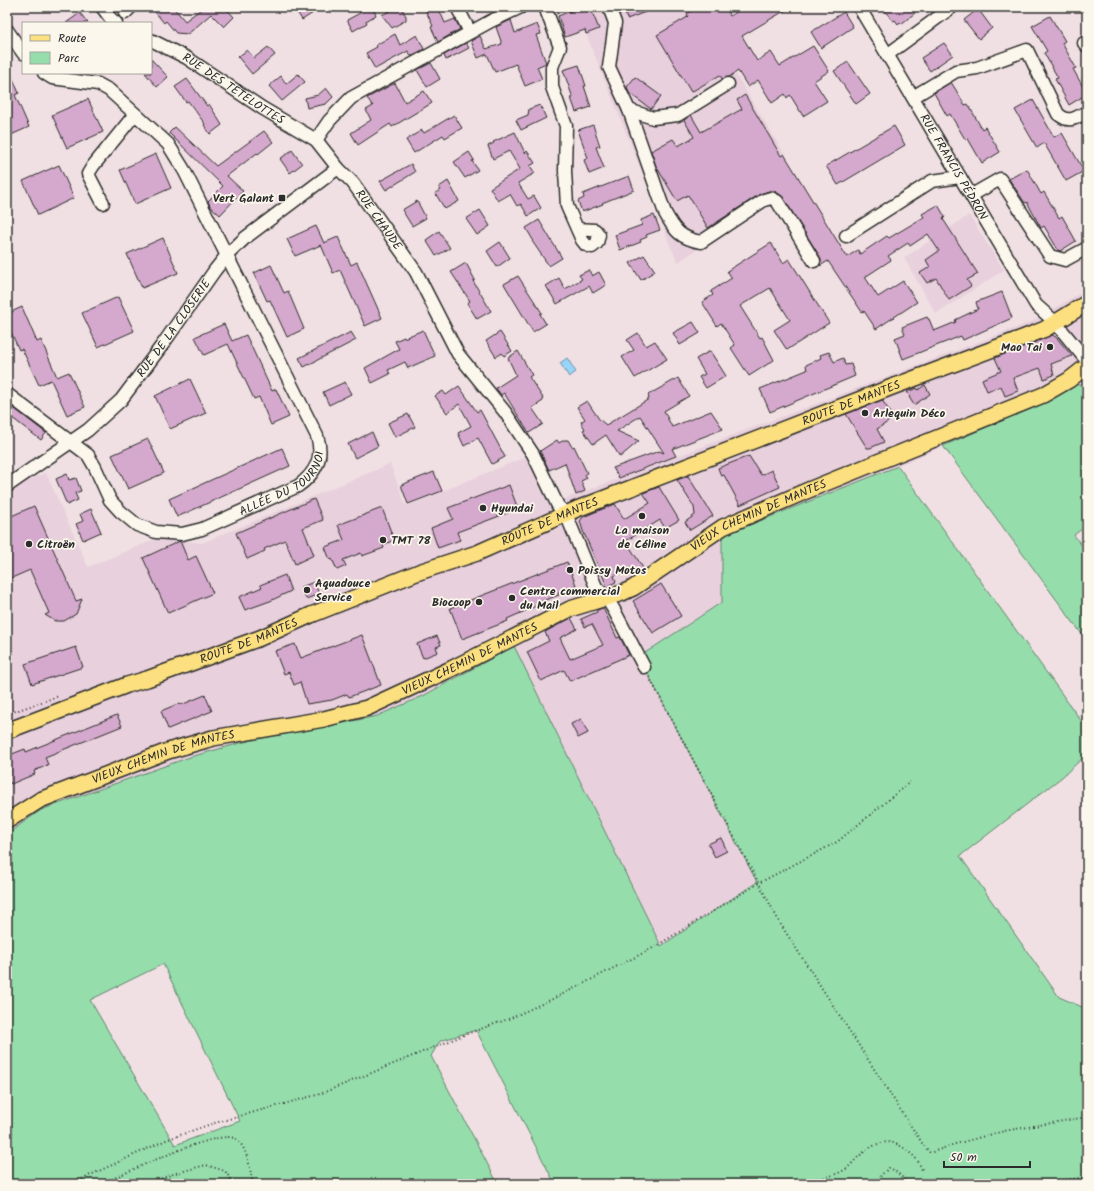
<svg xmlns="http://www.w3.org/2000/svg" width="1094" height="1191" font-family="Kalam,sans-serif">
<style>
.built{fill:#e8d0dc}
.green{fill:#96ddac;stroke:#60846c;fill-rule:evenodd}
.water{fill:#99d4f9;stroke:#6d90a7}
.building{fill:#d5a9cd;stroke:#2b2b2b}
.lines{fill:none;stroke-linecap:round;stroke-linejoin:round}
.minor-casing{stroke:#2b2b2b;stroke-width:15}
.major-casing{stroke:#2b2b2b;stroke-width:18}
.path{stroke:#2b2b2b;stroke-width:2;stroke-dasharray:1 3;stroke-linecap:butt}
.minor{stroke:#fbf7ec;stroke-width:12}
.major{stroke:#fce080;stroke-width:15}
.poi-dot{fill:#2b2b2b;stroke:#fbf7ec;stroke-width:1.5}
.labels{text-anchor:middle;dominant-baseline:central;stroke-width:3.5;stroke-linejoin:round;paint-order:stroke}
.street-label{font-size:12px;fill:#2b2b2b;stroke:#fbf7ec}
.poi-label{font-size:12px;font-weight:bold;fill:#2b2b2b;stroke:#fbf7ec;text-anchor:start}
</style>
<rect width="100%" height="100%" fill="#f0e0e3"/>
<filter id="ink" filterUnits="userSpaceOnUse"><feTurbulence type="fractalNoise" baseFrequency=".025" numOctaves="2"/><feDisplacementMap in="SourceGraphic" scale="8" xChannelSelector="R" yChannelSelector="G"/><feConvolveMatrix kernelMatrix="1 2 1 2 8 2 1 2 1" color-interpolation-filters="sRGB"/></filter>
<g filter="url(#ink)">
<path class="built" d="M575,7H695L844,252L814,269L771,202L678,262L669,243L659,214Z
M969,215L1004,270L936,314L904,258Z
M1087,289V370L1036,406L914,459L722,536V602L639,657L757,882L661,946L514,646L423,696L377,716L317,729L7,834V487L46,473L88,567L158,538L202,543L390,464L406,506L533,454L559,501L1031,322Z"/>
<path class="green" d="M1073,384L1087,386V525L1074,535L1087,553V641L943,446L1036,406Z
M898,466L1087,729V754L1062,777L960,856L1059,997L1087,1009V1184H555L476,1030L440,1041L431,1056L498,1184H7V834L41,810L190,757L255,739L309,730L377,716L423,696L514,646L661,946L757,882L639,657L722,602V536ZM163,964L240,1121L175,1145L90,1000Z"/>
<path class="water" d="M567,358L576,372L569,377L560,363Z"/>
<path class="building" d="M151,7H173L185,21L204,7H225L234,17L224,27L211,14L188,34L176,33L166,21L164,23Z
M294,7H309L313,13L302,20Z
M363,7H372L376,15L366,21L367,23L353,31L347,20L360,13L358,10Z
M397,7H401L406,16V20L392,28L382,15Z
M424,7H438L445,23L455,19L460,29L438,42L431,27L433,26Z
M590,7L599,29L586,34L585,30L565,37L558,16L576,9L577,12Z
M623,7H656V8L627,19Z
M697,7H725L730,16L745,7H791L742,36L757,61L771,52L780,66L813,46L829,71L814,81L827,101L803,116L790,95L787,98L785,94L772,103L758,80L748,87L738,71L729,77L722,79L720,75L691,92L657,35L686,18L688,16L687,14Z
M882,7H910L915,13L901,24L900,22L898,24L895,20L893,21Z
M978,9L992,28L979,39L964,20Z
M844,12L853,27L821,48L811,32Z
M80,13L88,23H66Z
M1050,16L1065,41L1062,43L1076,68L1073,69L1087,94L1069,105L1055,79L1058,78L1044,53L1047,51L1032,26Z
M511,20L515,33L537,24L541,34L536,35L546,63L537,67L542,79L525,86L516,64L495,72L487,54L478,58L471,41L480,36L486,49L502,44L496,27Z
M395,34L400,45L417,35L424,49L411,56L408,51L375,69L366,53L377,47L376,45Z
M466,43L469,48L446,60L444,55Z
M944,43L953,55L930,71L921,58Z
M268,47L275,55L252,74L238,57L247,50L254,58Z
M151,59L168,77L157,87L145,73H151Z
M848,62L870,94L856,104L834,71Z
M431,63L440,79L427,87L417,70Z
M7,65L19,93L15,95L29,127L11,135L7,126Z
M579,65L586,86H584L591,107L576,112L571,98H573L563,70Z
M298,74L305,82L282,101L269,86L281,76L286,84Z
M635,77L661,96L651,109L629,93L627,87Z
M187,79L207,106L209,104L222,125L210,134L204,125L205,124L188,101L186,102L175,87Z
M951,82L965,105L968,104L982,129L985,127L1000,152L982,163L967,137L965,139L950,114L947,116L934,93Z
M395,83L405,102L424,91L432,103L392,127L390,124L358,145L351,133L371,120L366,110L373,106L367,98Z
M326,88L333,97L326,104L307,108L305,98L318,95Z
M745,95L781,156L784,154L847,257L858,250L860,254L887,236L889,238L924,217L922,214L938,205L945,217L943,219L978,274L967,280L971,286L949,300L936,278L927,283L920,273L930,267L926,260L939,251L928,234L910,246L908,243L888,256L891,260L865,277L878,297L903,281L917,302L876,329L864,311L862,312L828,261L820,266L821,261L820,257L783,197L775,191H769L760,194L708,228L688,195L677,201L656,166L651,151L673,139L678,146L694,137L684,120L691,115L701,132L742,109L737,100Z
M88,99L103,132L67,148L52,115Z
M1033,100L1054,137L1062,133L1084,171L1066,181L1044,143L1037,148L1015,110Z
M540,105L546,118L521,130L516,120L528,115L529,109Z
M454,115L462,128L445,138L443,135L414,153L406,140L422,130L424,133Z
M593,125L600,146L596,147L604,168L589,174L584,160L588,158L578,130Z
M894,126L905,145L838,185L826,166Z
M175,127L216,166L264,131L273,142L258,154L257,153L227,176L243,191L220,215L210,206L208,201L223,186L169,133Z
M515,132L525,153L527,151L535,163L530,166L535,173L518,183L528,199L534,196L541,208L528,216L521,204L517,206L510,194L498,201L490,188L520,169L509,151L493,159L488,146L494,143L493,142Z
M292,150L302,164L290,173L280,159Z
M469,152L474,160L472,161L478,170L465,178L454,162Z
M156,154L171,188L135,204L120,170Z
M411,164L415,172L386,190L380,181Z
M59,165L74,198L38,215L23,181Z
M1027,169L1041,194L1044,192L1059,218L1062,216L1076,241L1060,251L1058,250L1044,226L1041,228L1027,202L1025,203L1009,179Z
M629,176L634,190L602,203L603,204L582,212L578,201L584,198L583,194Z
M448,181L459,201L445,209L435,193L441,190L439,187Z
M417,201L426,218L412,226L402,210Z
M480,210L490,226L477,235L466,219Z
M654,215L660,230L646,235L647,237L640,240L641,242L620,250L615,235L642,225L641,220Z
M539,220L562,258L549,266L532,241L533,240L526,228Z
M316,226L324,243L338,237L351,265L357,262L382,318L365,326L340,270L333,273L321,245L295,256L287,239Z
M439,231L450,248L436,256L426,240Z
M163,238L178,273L142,288L127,254Z
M500,242L510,258L497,267L487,251Z
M771,243L783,263L789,259L829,323L787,350L774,330L790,320L770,288L740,306L760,338L762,337L774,360L749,376L731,348L735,345L721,323L717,326L702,302L713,295L711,291L732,278L727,271Z
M644,255L655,271L641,280L630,263Z
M466,263L475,280L473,281L491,311L477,319L467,303L470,301L451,272Z
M271,265L284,293L288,291L304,329L287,337L270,300L267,301L254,273Z
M589,270L592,276L599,272L606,285L593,293L589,286L557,304L546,286L559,278L565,289L582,279L579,275Z
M518,276L542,313L540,314L546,324L533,332L504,284Z
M1002,292L1012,318L963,340L961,336L903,359L895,338L905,334L902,327L927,317L928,319H929L934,331L956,322L955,320L978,309L976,302Z
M118,297L134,331L98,347L82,313Z
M22,307L37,342L41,340L57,377L69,372L85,407L67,415L51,380L39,385L22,349L19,350L7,323V314Z
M693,322L700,333L680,345L673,333Z
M224,324L232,341L246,335L272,391L276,389L289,417L271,425L259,397L254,399L228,344L204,355L195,337Z
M423,330L435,356L408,368L405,362L388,370L390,374L372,383L365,368L399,349L395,341L404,337V338Z
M351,332L356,340L304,367L299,358Z
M500,332L512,351L504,356L502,353L496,357L486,341Z
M638,333L646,346L655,341L667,359L635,378L622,357L634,350L627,340Z
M1052,335L1056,337L1072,356L1051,364L1054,375L1044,379L1040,368L1013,378L1018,391L1005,396L1001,386L987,391L982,379L1001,371L995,358Z
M518,351L532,375L529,377L543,398H542L543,401L532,408L543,424L529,433L504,393L501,395L496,388L516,375L508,358Z
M710,351L726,376L706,388L699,377L705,374L696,359Z
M829,352L834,362L843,358L845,365L851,364L855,376L770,412L760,389L807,370L806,365L821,358L820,355Z
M678,378L689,396L664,411L672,427L711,411L723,429L672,449L676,456L619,478L613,468L659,451L664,453L640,416L617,431L639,441L620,457L606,435L593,444L583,430L585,429L581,422L585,419L577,407L587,401L599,419L606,425L649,399L648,395Z
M190,379L206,413L170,429L155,396Z
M345,382L351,394L329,405L323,392Z
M925,385L930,394L914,405L909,397L910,396L907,392L917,388L918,390Z
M459,386L477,412L480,410L505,457L492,464L478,438L464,446L458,433L471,426L459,404L447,413L435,396L443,391L446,395Z
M882,400L894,418L877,429L884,442L870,448H867L846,414Z
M7,403L46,433L41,440L7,414Z
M408,414L415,427L395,437L388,423Z
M372,432L378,446L355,458L348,444Z
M148,439L164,473L128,489L112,455Z
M557,440L559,443L564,440H568L572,447L574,446L587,473L585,474L587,478L581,481L585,491L576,495L565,463L549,470L540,451Z
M282,448L290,466L177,517L169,499Z
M749,456L761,475L772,470L780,487L740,505L724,475L721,476L718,468Z
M434,472L442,491L408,504L401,485Z
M67,474L69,480L76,478L81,491L75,493L78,500L67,505L56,479Z
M688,476L713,516L690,530L685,522L695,515L694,507L677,480Z
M509,485L518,509L457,532L460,540L438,548L431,528L453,519L448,508Z
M659,487L679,520L665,528L660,520L626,541L643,568L633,574L630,568L614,576L616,582L607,586L583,531L580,521L583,517L615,504L624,519L650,503L643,493Z
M314,499L323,520L303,528L314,555L295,564L285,540L264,549L265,551L247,559L236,533Z
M34,506L76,601L82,599L76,614L64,621H55L45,615L49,613L30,570L7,580V518Z
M382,508L394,540L383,545L384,548L362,556L361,553L343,560L346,566L337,570L332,559L330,560L325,547L344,540L338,525Z
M91,509L101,532L83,540L76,524L83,521L80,514Z
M180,541L188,560L196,556L213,593L168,613L143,558Z
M567,562L576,585L558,592L559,595L540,602L541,604L507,619L508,621L462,639L450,608Z
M285,575L291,591L270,601L245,610L239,597L260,588L262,587L260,585Z
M314,582L319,594L306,599L301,587Z
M661,584L681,616L653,633L633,601Z
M603,608L617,638L620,637L629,655L570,681L564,670L541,681L527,652L549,641L545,632L571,618L577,629L560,638L570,659L603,645L592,624L585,627L581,619L597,612V610Z
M362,635L381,685L349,697L347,694L332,700L307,704L300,682L294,685L289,672L284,674L275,651L295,644L301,658Z
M437,636L441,645L436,647L438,652L423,658L417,644Z
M76,647L83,667L32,684L25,664Z
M205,695L212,711L168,729L161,711L180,703L181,705Z
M117,715L122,726L45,757L48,765L34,771L35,774L11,784L10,782L7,784V756L25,749L26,752Z
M581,719L588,733L578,738L571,724Z
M721,838L727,851L715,857L708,844Z"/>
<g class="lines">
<g class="minor-casing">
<g id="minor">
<path d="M102,7L111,19L116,23"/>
<path d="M457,7L470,32"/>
<path d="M545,7L560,47L552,67V87L566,126L565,171L567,206L582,240L586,245L592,247L597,243L599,235L595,230L577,229"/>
<path d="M609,7L615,23L609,67L629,110L665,213C675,231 680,238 701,242L764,200L771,198L777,201L814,261"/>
<path id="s1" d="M859,7L1036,305L1055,322L1087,361"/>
<path d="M125,13L131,7"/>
<path d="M7,30L23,53"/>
<path id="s2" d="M151,40L187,58L262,108L316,140L338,168L353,183L416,272L458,354L505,412L533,454L558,506L566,514L596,587L606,597L614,610L644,667"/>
<path d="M1084,43L1087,46"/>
<path d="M887,55L952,7"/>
<path d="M913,97L956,71L977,68L1027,50L1058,114C1070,124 1075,118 1087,112"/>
<path d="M629,110L653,118L678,115L728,84"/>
<path d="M316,140L329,121L351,98L491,21L521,7"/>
<path d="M972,195L1000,179L1050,256L1065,260L1087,248"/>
<path d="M103,203L88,174L93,166L135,114"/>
<path d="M846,236L932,181L960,177"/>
<path id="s3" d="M7,394L88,455L95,467L110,500L120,511L137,525L156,532L182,534L202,529L298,486C316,473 324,457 317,436L184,170L168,144L109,90L98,84L52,78L44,73"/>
<path id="s4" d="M7,486L88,430L121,400L163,344L215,270L227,255L245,238L338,168"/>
</g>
</g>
<g class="major-casing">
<g id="major">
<path id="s5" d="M7,731L127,685L147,679L260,638L311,615L419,572L477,553L577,509L892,387L1025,337L1045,329L1087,303"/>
<path id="s6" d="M7,821L40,800L168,751L213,738L324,719L367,708L451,669L570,609L622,593L633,588L723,527L811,489L1043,395L1069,380L1087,366"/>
</g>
</g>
<path class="path" d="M649,677L781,925L922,1143L930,1153L955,1144L1004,1131L1087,1117
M7,714L59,696
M71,1184L166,1140L211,1124L320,1094L464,1035L511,1018L561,995L653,948L759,883L837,842L910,782
M101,1184C122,1175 220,1127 236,1139C248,1148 250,1170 253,1184
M146,1184L176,1173L206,1165L225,1171L234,1184
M784,1184C804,1181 828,1180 846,1169C850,1166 853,1162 857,1158C871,1145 888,1135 905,1149C914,1156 918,1159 922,1170
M877,1184L881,1175L889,1168C898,1171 902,1179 911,1184
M1034,1184L1087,1177"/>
<use href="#minor" class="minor"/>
<use href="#major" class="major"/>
</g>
</g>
<g class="poi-dot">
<rect x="278" y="194" width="8" height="8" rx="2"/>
<circle cx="1050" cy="347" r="4"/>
<circle cx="865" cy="413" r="4"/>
<circle cx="483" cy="508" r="4"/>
<circle cx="642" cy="516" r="4"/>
<circle cx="383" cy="540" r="4"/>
<circle cx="29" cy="544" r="4"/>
<circle cx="570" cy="570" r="4"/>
<circle cx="307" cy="590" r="4"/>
<circle cx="512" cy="598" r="4"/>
<circle cx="479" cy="602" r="4"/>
</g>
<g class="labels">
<g class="street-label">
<text stroke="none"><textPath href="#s2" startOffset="96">RUE DES TÊTELOTTES</textPath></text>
<text stroke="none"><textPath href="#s1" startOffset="186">RUE FRANCIS PÉDRON</textPath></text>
<text stroke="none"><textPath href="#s2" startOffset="295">RUE CHAUDE</textPath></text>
<text stroke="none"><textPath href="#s4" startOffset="232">RUE DE LA CLOSERIE</textPath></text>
<text stroke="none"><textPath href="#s5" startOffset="906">ROUTE DE MANTES</textPath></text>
<text stroke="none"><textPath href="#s3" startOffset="350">ALLÉE DU TOURNOI</textPath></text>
<text stroke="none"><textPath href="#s6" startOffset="818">VIEUX CHEMIN DE MANTES</textPath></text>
<text stroke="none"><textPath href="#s5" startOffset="582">ROUTE DE MANTES</textPath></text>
<text stroke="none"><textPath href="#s5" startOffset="258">ROUTE DE MANTES</textPath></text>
<text stroke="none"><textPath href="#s6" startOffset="494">VIEUX CHEMIN DE MANTES</textPath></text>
<text stroke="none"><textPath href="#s6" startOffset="170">VIEUX CHEMIN DE MANTES</textPath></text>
</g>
<g class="poi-label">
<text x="274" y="198" text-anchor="end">Vert Galant</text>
<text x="1042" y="347" text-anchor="end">Mao Tai</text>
<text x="873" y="413">Arlequin Déco</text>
<text x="491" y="508">Hyundai</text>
<text x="642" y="530" text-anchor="middle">La maison<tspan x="642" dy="14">de Céline</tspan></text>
<text x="391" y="540">TMT 78</text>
<text x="37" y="544">Citroën</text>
<text x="578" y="570">Poissy Motos</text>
<text x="315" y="583">Aquadouce<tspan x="315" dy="14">Service</tspan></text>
<text x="520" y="591">Centre commercial<tspan x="520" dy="14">du Mail</tspan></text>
<text x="471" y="602" text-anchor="end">Biocoop</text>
</g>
</g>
<rect width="1094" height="1191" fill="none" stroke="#fbf7ec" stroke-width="24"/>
<rect x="12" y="12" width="1070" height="1167" fill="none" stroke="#2b2b2b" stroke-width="1.5" filter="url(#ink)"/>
<rect x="22" y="22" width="130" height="52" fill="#fbf7ec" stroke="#a8a59f"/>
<rect x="30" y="35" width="20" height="6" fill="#fce080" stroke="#a8a59f"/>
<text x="58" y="42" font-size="12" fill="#2b2b2b">Route</text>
<rect x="30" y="52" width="20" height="12" fill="#96ddac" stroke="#a8a59f"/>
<text x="58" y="62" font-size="12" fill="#2b2b2b">Parc</text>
<path d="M944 1161v6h86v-6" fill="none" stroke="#2b2b2b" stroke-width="2"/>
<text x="950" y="1161" font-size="12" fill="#2b2b2b" stroke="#fbf7ec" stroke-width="3" paint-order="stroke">50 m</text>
</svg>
